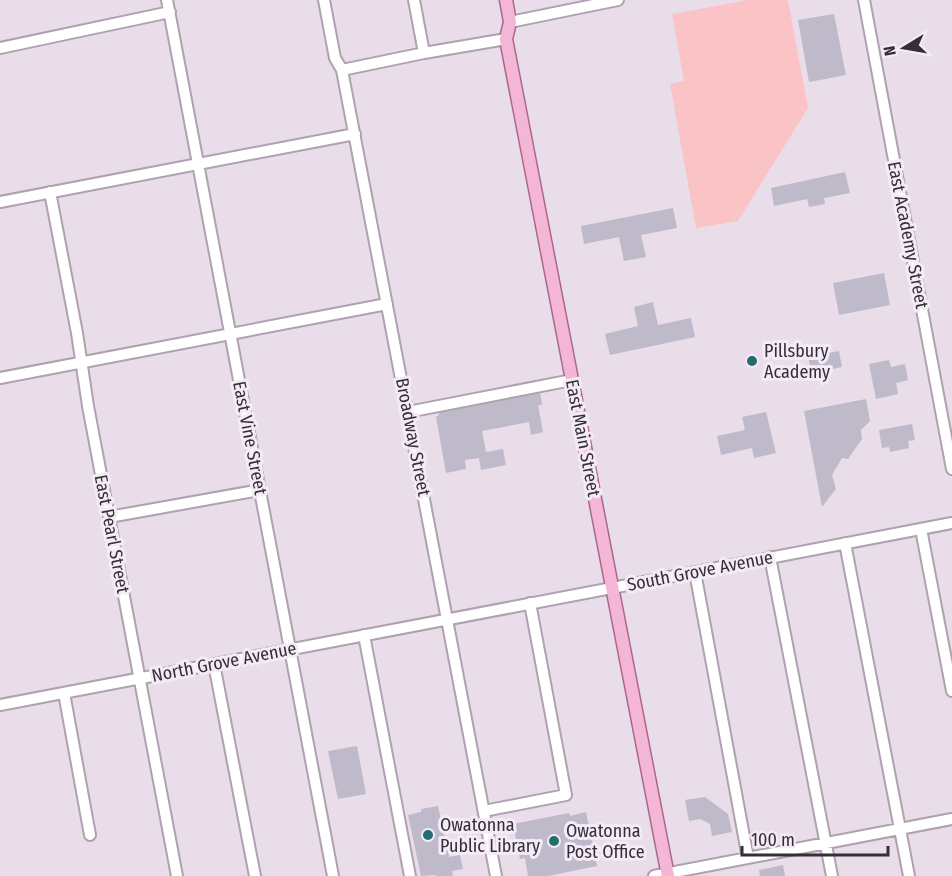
<svg xmlns="http://www.w3.org/2000/svg" width="952" height="876" font-family="'Fira Sans Condensed',sans-serif">
<style>
.green{fill:#fac3c6}
.building{fill:#bebac9}
.lines{fill:none;stroke-linecap:round;stroke-linejoin:round}
.minor-casing{stroke:#ada2ae;stroke-width:14}
.major-casing{stroke:#ab688b;stroke-width:15}
.minor{stroke:#fff;stroke-width:10}
.major{stroke:#f3b6d6;stroke-width:12}
.poi-dot{fill:#226d6d;stroke:#f5eaf7;stroke-width:2}
.labels{text-anchor:middle;dominant-baseline:central;stroke-width:6;stroke-linejoin:round;paint-order:stroke}
.street-label{font-size:18px;fill:#342f34;stroke:#f5eaf7}
.poi-label{font-size:18px;fill:#342f34;stroke:#f5eaf7;text-anchor:start}
</style>
<rect width="100%" height="100%" fill="#e8dde9"/>
<path class="green" d="M748,0H788L808,108L738,221L696,228L670,84L684,81L672,14Z"/>
<path class="building" d="M834,14L846,75L809,82L798,20Z
M845,172L850,193L824,198L825,204L809,207L807,199L774,206L771,188Z
M673,208L677,228L641,235L646,257L624,261L619,237L584,244L581,226Z
M884,273L890,305L839,315L833,283Z
M653,302L658,325L691,318L695,337L610,355L605,334L638,326L634,307Z
M821,347L822,354L839,351L842,367L823,371L824,376L812,378L807,350Z
M889,360L891,367L905,364L908,380L896,383L898,394L876,399L869,364Z
M540,392L542,405H538L543,432L531,435L529,422L482,431L486,452L503,449L506,465L481,470L479,458L465,460L466,469L446,473L436,417L439,415L438,410Z
M866,399L870,421L861,430L862,439L848,459L842,458L832,475L836,489L822,507L804,411Z
M766,412L776,453L754,458L752,448L721,455L717,436L745,430L742,417Z
M912,424L915,440L908,441L909,448L890,452L889,447L882,448L879,430Z
M357,746L366,794L338,799L328,751Z
M705,797L728,814L732,832L712,836L710,824L700,819L689,821L685,800Z
M438,806L449,857L460,855L463,869L452,871L453,876H436L435,875L421,876L408,815L421,812V809Z
M586,812L597,866L548,876H528L525,858L520,859L513,824L569,813L570,816Z
M783,865L785,876H760L759,870Z"/>
<g class="lines">
<g class="minor-casing">
<path id="minor" d="M167,0L333,876
M324,0L335,58L342,70L496,876
M414,0L424,53
M864,0L952,469
M510,22L618,0
M0,48L170,12
M342,70L424,53L506,39
M50,192L77,333L88,406L177,876
M0,202L355,134
M0,378L387,304
M408,412L572,380
M109,517L260,490
M921,529L952,691
M845,543L909,876
M770,557L832,876
M695,572L748,858
M364,635L410,876
M214,664L255,876
M64,693L90,835
M0,705L952,523
M484,811L566,795L530,603
M654,876L952,819"/>
</g>
<g class="major-casing">
<path id="major" d="M506,0L510,22L506,39L668,876"/>
</g>
<use href="#minor" class="minor"/>
<use href="#major" class="major"/>
</g>
<g class="poi-dot">
<circle cx="752" cy="361" r="6"/>
<circle cx="428" cy="835" r="6"/>
<circle cx="554" cy="841" r="6"/>
</g>
<g class="labels">
<g class="street-label">
<text transform="translate(908 235) rotate(79)">East Academy Street</text>
<text transform="translate(413 437) rotate(79)">Broadway Street</text>
<text transform="translate(250 438) rotate(79)">East Vine Street</text>
<text transform="translate(583 438) rotate(79)">East Main Street</text>
<text transform="translate(112 534) rotate(79)">East Pearl Street</text>
<text transform="translate(700 571) rotate(-11)">South Grove Avenue</text>
<text transform="translate(224 662) rotate(-11)">North Grove Avenue</text>
</g>
<g class="poi-label">
<text x="764" y="351">Pillsbury<tspan x="764" dy="21">Academy</tspan></text>
<text x="440" y="825">Owatonna<tspan x="440" dy="21">Public Library</tspan></text>
<text x="566" y="831">Owatonna<tspan x="566" dy="21">Post Office</tspan></text>
</g>
</g>
<g transform="translate(904 48) rotate(259)" stroke="#f5eaf7" stroke-width="4.5" paint-order="stroke">
<path d="M0-4.5L10 22L0 15L-10 22Z" fill="#342f34"/>
<text y="-9" font-size="16" font-weight="bold" text-anchor="middle" fill="#342f34">N</text>
</g>
<path d="M742 846v9h146v-9" fill="none" stroke="#342f34" stroke-width="3"/>
<text x="751" y="846" font-size="18" fill="#342f34" stroke="#f5eaf7" stroke-width="4.5" paint-order="stroke">100 m</text>
</svg>
